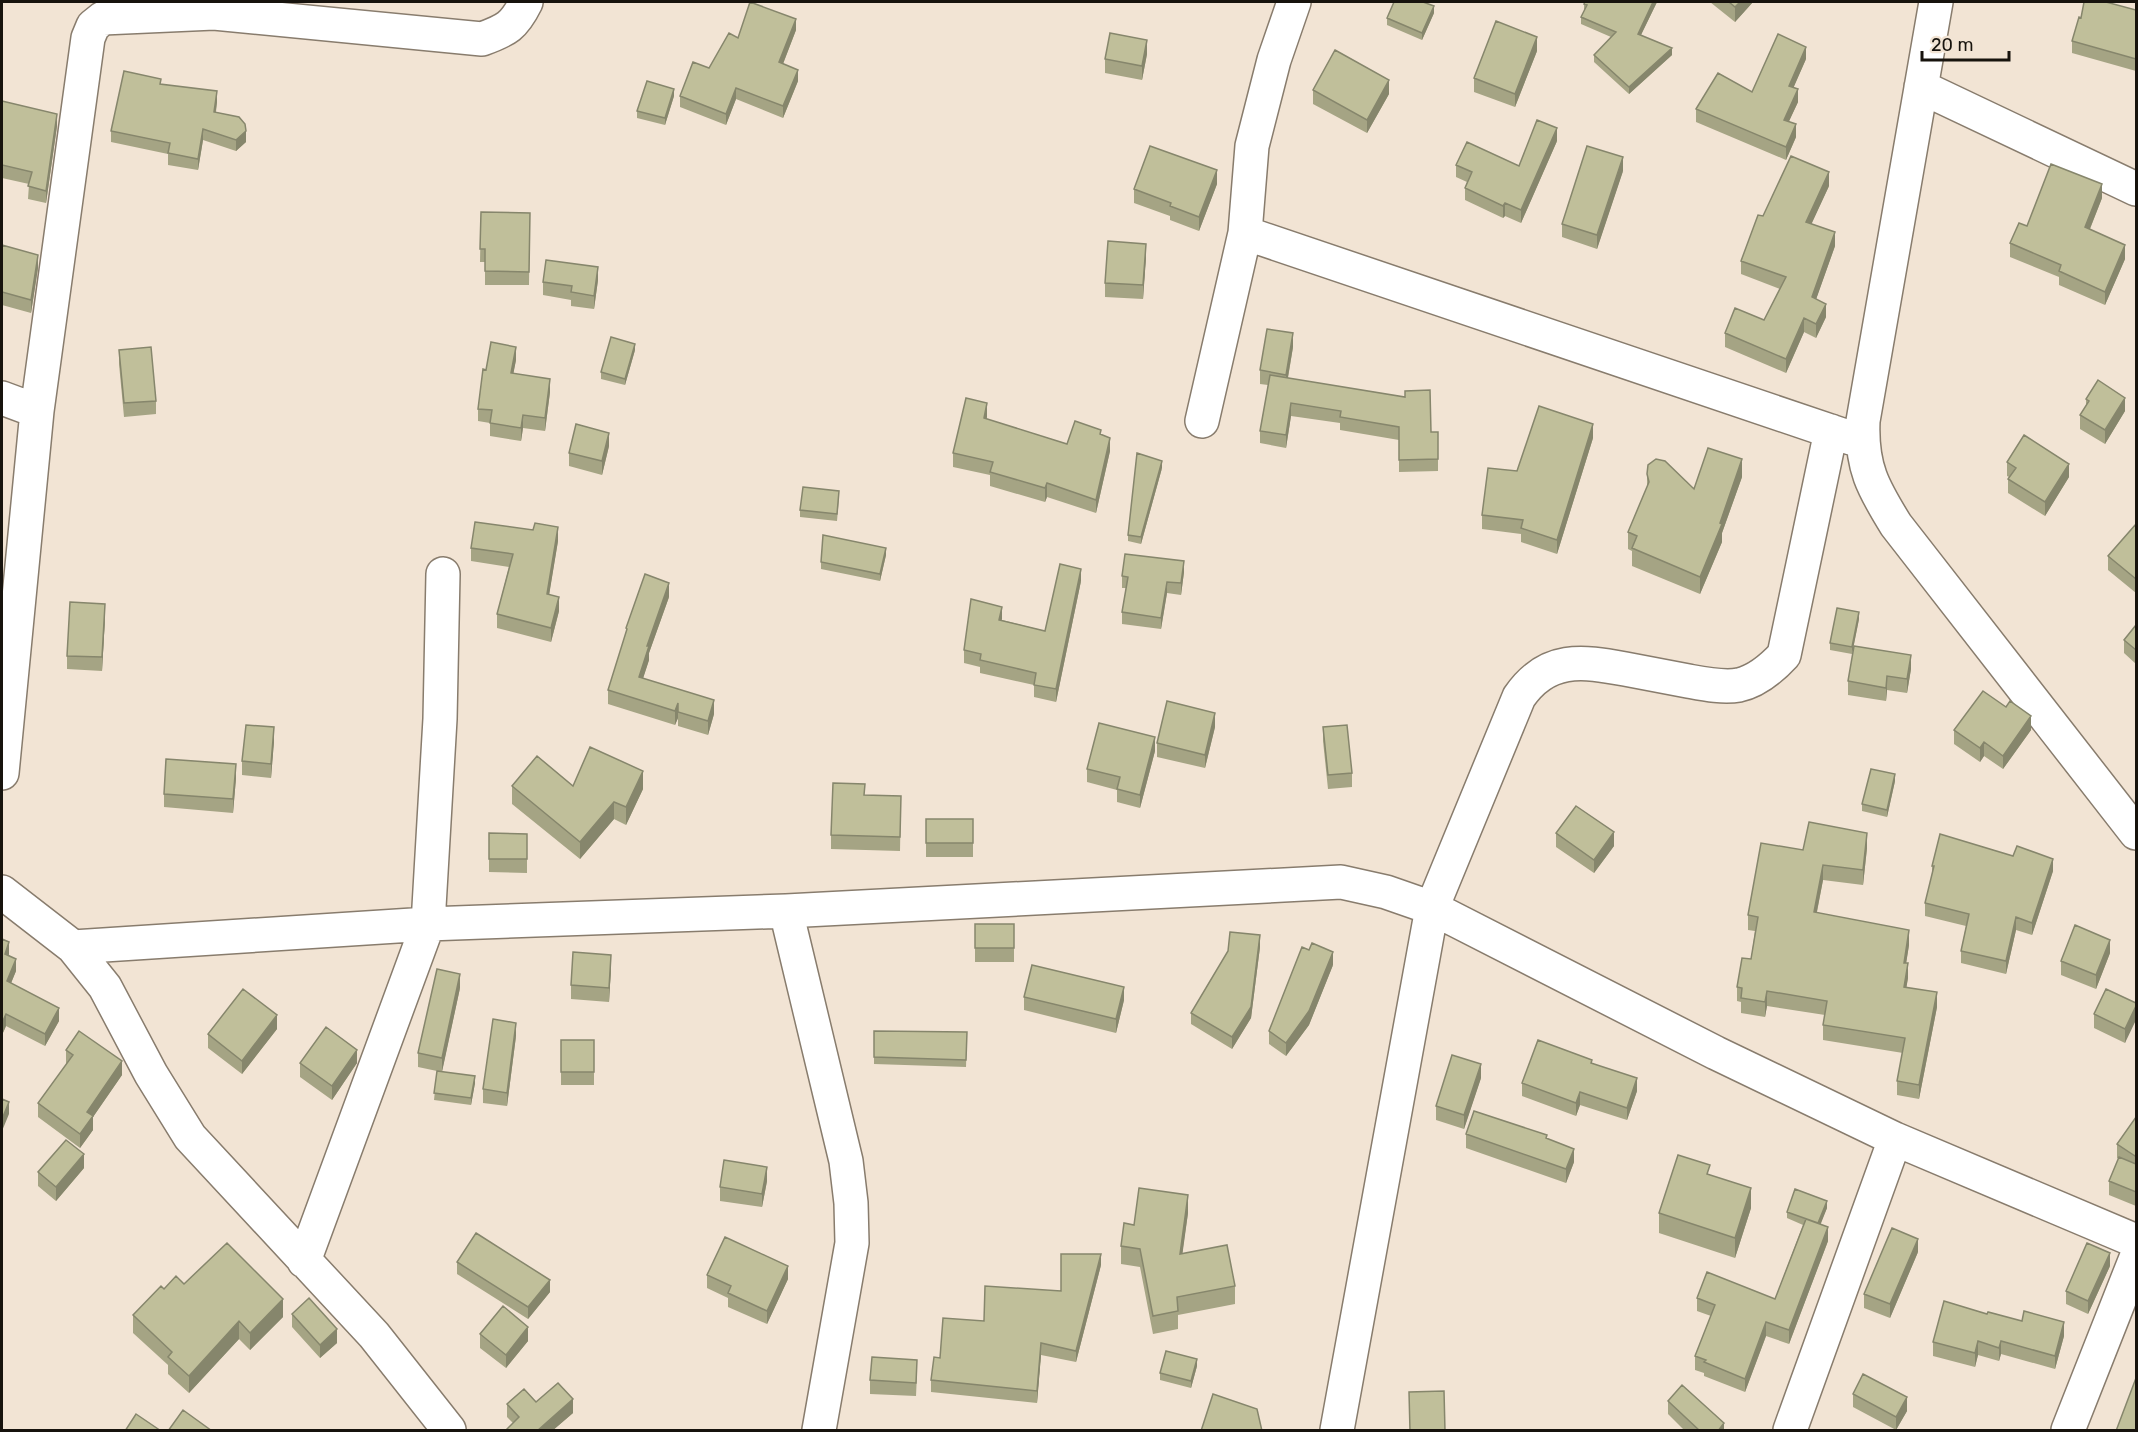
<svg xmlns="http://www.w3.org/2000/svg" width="2138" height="1432" font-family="Rubik,sans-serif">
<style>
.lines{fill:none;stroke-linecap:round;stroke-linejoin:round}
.minor-casing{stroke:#887c6d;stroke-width:36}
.minor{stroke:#fff;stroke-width:33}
.wall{fill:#a5a484}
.shaded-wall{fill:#86866c}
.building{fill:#c0bf9a;stroke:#86866c;stroke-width:1.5}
</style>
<rect width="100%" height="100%" fill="#f2e4d4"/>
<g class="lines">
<g class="minor-casing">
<path id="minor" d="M1936,2L1863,421C1861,467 1873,488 1896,525L2136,833
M1921,87L2136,189
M1245,233L1851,438
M2,398L37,411
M1202,421L1245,233L1252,146L1274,60L1294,2
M2,773L37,411L88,38L93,26L103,18L214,13L482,39C507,30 514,26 526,2
M2,892L73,947L105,987L151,1074L190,1137L374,1335L449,1430
M786,911L846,1161L851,1203L852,1243L819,1430
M73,947L428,924L786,911L1341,882L1386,892L1432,908L1716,1053L1895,1139L2136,1241
M304,1261L428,924L440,719L443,574
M1337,1430L1432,908L1519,697C1547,656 1582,661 1625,669C1646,673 1667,677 1688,681C1704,684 1723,688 1739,685C1757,681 1772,668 1784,655L1831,431
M1790,1430L1895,1139
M2068,1430L2136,1258"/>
</g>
<use href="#minor" class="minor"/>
</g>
<path class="wall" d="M1585,2H1657L1641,35L1672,55L1629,94L1594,62V55L1611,37L1581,24V17L1584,11V4Z
M1710,2H1753L1735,22Z
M2108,3L2136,10V71L2072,53V41L2081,18Z
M1434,13L1422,40L1387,25V18Z
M796,30L783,64L798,81L783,118L736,99L726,125L680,107V96L709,68L738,38Z
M1537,51L1515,107L1474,92V78Z
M1147,54L1142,80L1105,73V59Z
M1806,59L1793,88L1798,102L1789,121L1796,137L1786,160L1696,122V109L1752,92Z
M161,84L217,102L216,112L246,142L236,151L203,140L198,170L168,165V154L111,142V131Z
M1313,90L1389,94L1367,133L1313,104Z
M674,96L665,125L637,118V111Z
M2,101L57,126L46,203L28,199L29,184L2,178Z
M1557,141L1521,223L1505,216L1503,218L1465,200V188L1467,182L1456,177V165L1519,166Z
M1623,171L1597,249L1562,237V224Z
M1217,184L1199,231L1170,220V216L1134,203V189Z
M1829,186L1811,224L1835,246L1816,299L1826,317L1816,338L1804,332L1786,373L1725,347V333L1764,320L1780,289L1741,274V261L1763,216Z
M2102,198L2090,229L2125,259L2105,305L2059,285V277L2010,257V243L2027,226Z
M481,212L530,213L529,285H485V262H480Z
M2,245L38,268L31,313L2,305Z
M1146,257L1143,299L1105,297V283Z
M598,280L594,309L571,306V300L543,295V282Z
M1293,347L1288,378L1431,432H1438V471L1399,472V440L1340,430V423L1291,416L1286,448L1260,443V431L1268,385L1260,384V370Z
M119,350L156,401V414L124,417L119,364Z
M635,350L625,385L601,379V372Z
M516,360L513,374L550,392L545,431L523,428L521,441L490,436V423L478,421V409L486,370Z
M2086,399L2125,411L2105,444L2080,429V415L2086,406Z
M987,417V419L1067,444L1101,435L1110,451L1096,513L1047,497L1045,502L990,486V475L953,467V453Z
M1593,438L1557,554L1521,542V534L1482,529V515L1517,471Z
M609,446L602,475L569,466V453Z
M2007,462L2069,477L2045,516L2008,493V479L2009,477L2007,476Z
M1162,468L1141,544L1128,541V535Z
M1647,474L1694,489L1742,477L1722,533V542L1700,594L1632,566V551L1628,549V532L1647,488Z
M839,498L837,521L800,517V510Z
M2136,524V593L2108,570V556Z
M558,541L549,594L559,611L551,642L497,628V614L509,567L471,561V548Z
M886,555L880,581L821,569V562Z
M1184,572L1181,595L1167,593L1161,629L1122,624V612L1126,588H1122V576Z
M1081,581L1056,702L1034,697V685L980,673V667L964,663V650L1002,620L1045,631Z
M669,597L649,653V660L643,678L714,714L708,735L678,726V718L675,725L608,704V690L626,635V628Z
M105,618L102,671L67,669V656Z
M1859,619L1852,654L1830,650V643Z
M2136,625V664L2124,653V640Z
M1911,669L1907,693L1887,690L1886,701L1848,695V681Z
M1215,727L1205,768L1157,757V743Z
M1323,727L1352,773V787L1328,789L1323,741Z
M1954,730H2031L2003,769L1984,756L1980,762L1954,744Z
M274,741L271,778L242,775V761Z
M1155,751L1140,808L1117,802V790L1087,782V769Z
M236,778L233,813L164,807V794Z
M1895,781L1887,817L1862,811V804Z
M512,786H573L643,789L626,825L614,819L580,859L512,804Z
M865,795L901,796L900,851L831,849V835Z
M926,819H973V857H926Z
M489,833L527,834V873L489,872Z
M1556,833L1614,846L1594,873L1556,847Z
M1867,848L1863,885L1823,880L1817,912L1909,945L1906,963L1908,978L1906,988L1937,1007L1919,1099L1897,1095V1081L1903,1053L1823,1040V1025L1825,1015L1767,1006L1765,1017L1741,1013V1002L1737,1001V987L1751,959L1755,931L1748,930V915L1803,850Z
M1932,866L2053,871L2032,935L2016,930L2006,974L1961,963V951L1966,926L1925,916V903L1932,877Z
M975,924H1014V962H975Z
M2,939L16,971L11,983L59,1021L45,1046L6,1026L2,1035Z
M1260,947L1251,1018L1232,1049L1191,1024V1013Z
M2110,953L2096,989L2061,975V961Z
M1333,965L1309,1025L1286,1056L1269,1044V1031Z
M611,968L609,1002L571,999V985Z
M460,988L442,1071L475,1083L471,1105L434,1100L437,1071L418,1067V1053Z
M1024,997L1124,1000L1116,1033L1024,1010Z
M2136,1003L2125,1043L2094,1028V1014Z
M277,1029L242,1074L208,1048V1034Z
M874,1031L967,1032L966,1067L874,1064Z
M516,1036L507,1106L483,1103V1089Z
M561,1040H594V1085H561Z
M66,1050L122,1075L93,1117V1130L80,1148L38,1117V1103L67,1064H66Z
M300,1063H357L332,1100L300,1077Z
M1592,1064L1637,1091L1627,1120L1580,1105L1576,1116L1522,1096V1083Z
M1481,1078L1464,1129L1436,1120V1106Z
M2136,1117V1206L2109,1195V1181L2119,1159L2117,1158V1144Z
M1466,1134L1547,1139L1574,1162L1566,1183L1466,1148Z
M84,1168L56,1201L38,1186V1172Z
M1710,1175L1751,1208L1735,1258L1659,1233V1213Z
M767,1181L762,1207L720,1201V1187Z
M1827,1208L1820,1224L1828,1241L1789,1344L1766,1336L1745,1392L1704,1376V1373L1695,1370V1356L1711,1316L1697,1311V1298L1775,1299L1803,1225L1787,1218V1212Z
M1188,1213L1182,1254L1235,1286V1304L1178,1315V1329L1153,1334L1140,1267L1121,1264V1246L1134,1225Z
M1918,1252L1890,1318L1864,1308V1294Z
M457,1262L550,1292L528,1319L457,1274Z
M1101,1265L1076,1362L1041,1355L1037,1403L931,1392V1380L940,1358L984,1321L1061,1291Z
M2110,1266L2088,1314L2066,1304V1291Z
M707,1275L788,1279L767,1324L728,1307V1298L707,1288Z
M184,1284L283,1317L250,1350L239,1339L189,1393L168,1374V1365L133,1333V1315L164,1289Z
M292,1314L337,1343L320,1358L292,1327Z
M1987,1314L2064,1336L2055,1369L2001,1354L1999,1361L1978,1355L1975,1367L1933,1356V1342Z
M480,1334L528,1341L506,1368L480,1348Z
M1197,1366L1191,1388L1160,1380V1373Z
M917,1374L916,1396L870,1394V1380Z
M1853,1394L1907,1411L1896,1430L1853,1407Z
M1668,1401L1724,1431H1685L1668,1414Z
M536,1402L573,1413L552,1431H505L513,1423L507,1417V1404Z"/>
<path class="shaded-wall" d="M1653,2H1657L1638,41V34Z
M1740,2H1753L1735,22V7Z
M1434,6V13L1422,40V33Z
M796,19V30L779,74V62Z
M1537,37V51L1515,107V94Z
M1147,40V54L1142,80V66Z
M1806,47V59L1789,98V86Z
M1672,48V55L1629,94V87Z
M798,70V81L783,118V106Z
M1389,80V94L1367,133V120Z
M736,88V99L726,125V114Z
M674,89V96L665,125V118Z
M1798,89V102L1784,132V120Z
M217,91V102L214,123V112Z
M57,114V126L46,203V191Z
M1796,124V137L1786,160V147Z
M1557,128V141L1521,223V210Z
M203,129V140L198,170V159Z
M246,131V142L236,151V140Z
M1623,157V171L1597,249V235Z
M1217,170V184L1199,231V217Z
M1829,172V186L1806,236V222Z
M2102,184V198L2085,241V227Z
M1505,203V216L1503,218V206Z
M1835,232V246L1812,311V297Z
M1146,244V257L1143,299V285Z
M2125,245V259L2105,305V292Z
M38,255V268L31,313V300Z
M598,267V280L594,309V296Z
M1826,304V317L1816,338V324Z
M1804,318V332L1786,373V359Z
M1293,333V347L1286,388V375Z
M635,344V350L625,385V379Z
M516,347V360L511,386V373Z
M550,379V392L545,431V418Z
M2125,398V411L2105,444V430Z
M987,403V417L984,432V418Z
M1291,403V416L1286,448V435Z
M523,415V428L521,441V428Z
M1593,424V438L1557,554V540Z
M609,433V446L602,475V461Z
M1110,438V451L1096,513V500Z
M1742,459V477L1722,533V542L1700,594V577Z
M1162,461V468L1141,544V537Z
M2069,464V477L2045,516V502Z
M1047,483V497L1045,502V488Z
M558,527V541L547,608V594Z
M886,548V555L880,581V574Z
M1184,561V572L1181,595V583Z
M1081,569V581L1056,702V689Z
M1167,582V593L1161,629V618Z
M669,583V597L649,653V660L639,691V677L647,646Z
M559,597V611L551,642V628Z
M105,604V618L102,671V657Z
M1002,607V619L999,632V620Z
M1859,612V619L1852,654V647Z
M1911,655V669L1907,693V679Z
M1887,676V690L1886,701V688Z
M714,700V714L708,735V721Z
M678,703V718L675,725V711Z
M1215,713V727L1205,768V755Z
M2031,716V730L2003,769V756Z
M274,727V741L271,778V764Z
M1155,737V751L1140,808V795Z
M1984,742V756L1980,762V748Z
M236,764V778L233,813V799Z
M643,771V789L626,825V807Z
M1895,774V781L1887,817V810Z
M614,802V819L580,859V842Z
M1614,832V846L1594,873V860Z
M1867,833V848L1863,885V870Z
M2053,859V871L2032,935V923Z
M1823,865V880L1814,926V912Z
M2016,917V930L2006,974V961Z
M1909,930V945L1904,977V963Z
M1260,935V947L1251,1018L1232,1049V1037Z
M2110,940V953L2096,989V975Z
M9,942V954L5,966V954Z
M1333,952V965L1309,1025L1286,1056V1043Z
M611,955V968L609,1002V988Z
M16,959V971L7,993V981Z
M1908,963V978L1904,1002V987Z
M460,974V988L442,1072V1058Z
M1124,987V1000L1116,1033V1019Z
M1767,991V1006L1765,1017V1002Z
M1937,992V1007L1919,1099V1085Z
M2136,1006V1020L2125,1043V1029Z
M59,1008V1021L45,1046V1034Z
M6,1014V1026L2,1035V1023Z
M277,1015V1029L242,1074V1061Z
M516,1023V1036L507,1106V1093Z
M357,1050V1063L332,1100V1086Z
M122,1061V1075L93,1117V1130L80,1148V1134L87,1112Z
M1481,1064V1078L1464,1129V1115Z
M475,1076V1083L471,1105V1098Z
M1637,1078V1091L1627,1120V1108Z
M1580,1092V1105L1576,1116V1103Z
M9,1102V1114L2,1131V1119Z
M1574,1149V1162L1566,1183V1169Z
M84,1154V1168L56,1201V1187Z
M2136,1154V1168L2135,1170V1156Z
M767,1167V1181L762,1207V1194Z
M1751,1188V1208L1735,1258V1238Z
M1188,1195V1213L1180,1272V1254Z
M1827,1201V1208L1818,1231V1224Z
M1828,1227V1241L1789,1344V1330Z
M1918,1239V1252L1890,1318V1304Z
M2110,1253V1266L2088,1314V1301Z
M1101,1254V1265L1076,1362V1351Z
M788,1266V1279L767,1324V1311Z
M550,1280V1292L528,1319V1307Z
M283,1299V1317L250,1350V1333Z
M239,1321V1339L189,1393V1376Z
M1766,1322V1336L1745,1392V1379Z
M2064,1322V1336L2055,1369V1356Z
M528,1327V1341L506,1368V1355Z
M337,1329V1343L320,1358V1345Z
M1978,1341V1355L1975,1367V1353Z
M2001,1341V1354L1999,1361V1348Z
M1041,1343V1355L1037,1403V1391Z
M1197,1359V1366L1191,1388V1381Z
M1907,1397V1411L1896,1430V1417Z
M573,1399V1413L552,1431H537Z
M1724,1423V1431H1718Z"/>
<path class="building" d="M750,2L796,19L779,62L798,70L783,106L736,88L726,114L680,96L693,62L709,68L729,33L738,38Z
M1394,2H1423L1434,6L1422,33L1387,18Z
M1585,2H1653L1638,34L1672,48L1629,87L1594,55L1616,32L1581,17L1587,5L1584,4Z
M1729,2H1740L1735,7Z
M2084,2H2106L2136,10V59L2072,41L2079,17L2081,18Z
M1496,21L1537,37L1515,94L1474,78Z
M1110,33L1147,40L1142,66L1105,59Z
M1778,34L1806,47L1789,86L1798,89L1784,120L1796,124L1786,147L1696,109L1718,73L1752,92Z
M1335,50L1389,80L1367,120L1313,90Z
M124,71L161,79L160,84L217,91L214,112L239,117L245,124L246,131L236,140L203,129L198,159L168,153L170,143L111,131Z
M647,81L674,89L665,118L637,111Z
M2,101L57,114L46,191L28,186L32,172L2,165Z
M1537,120L1557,128L1521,210L1505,203L1503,206L1465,188L1472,172L1456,165L1467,142L1519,166Z
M1150,146L1217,170L1199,217L1170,206L1171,203L1134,189Z
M1587,146L1623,157L1597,235L1562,224Z
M1791,156L1829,172L1806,222L1835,232L1812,297L1826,304L1816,324L1804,318L1786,359L1725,333L1735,308L1764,320L1786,277L1741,261L1758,215L1763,216Z
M2051,164L2102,184L2085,227L2125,245L2105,292L2059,271L2061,265L2010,243L2019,223L2027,226Z
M481,212L530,213L529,272L485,271V249H480Z
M1108,241L1146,244L1143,285L1105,283Z
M2,245L38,255L31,300L2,292Z
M546,260L598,267L594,296L571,292L572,286L543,282Z
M1267,329L1293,333L1286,375L1260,370Z
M611,337L635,344L625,379L601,372Z
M491,342L516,347L511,373L550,379L545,418L523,415L521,428L490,423L492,410L478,409L483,369L486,370Z
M151,347L156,401L124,403L119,350Z
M1270,375L1405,397V391L1430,390L1431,432H1438V459L1399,460V427L1340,417L1341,411L1291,403L1286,435L1260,431Z
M2098,380L2125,398L2105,430L2080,415L2089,401L2086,399Z
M966,398L987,403L984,418L1067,444L1075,421L1101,430L1100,434L1110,438L1096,500L1047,483L1045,488L990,472L993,462L953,453Z
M1539,406L1593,424L1557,540L1521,528L1523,520L1482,515L1488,468L1517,471Z
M576,424L609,433L602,461L569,453Z
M2024,435L2069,464L2045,502L2008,479L2016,468L2007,462Z
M1708,448L1742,459L1720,523L1722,524L1700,577L1632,548L1637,536L1628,532L1649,482L1647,474L1648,465L1656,459L1665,461L1694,489Z
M1137,453L1162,461L1141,537L1128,535Z
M803,487L839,491L837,514L800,510Z
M475,522L533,530L535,523L558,527L547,594L559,597L551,628L497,614L513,554L471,548Z
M2136,524V579L2108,556Z
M823,535L886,548L880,574L821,562Z
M1125,554L1184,561L1181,583L1167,582L1161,618L1122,612L1128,577L1122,576Z
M1060,564L1081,569L1056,689L1034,685L1036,673L980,660L981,654L964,650L971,599L1002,607L999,620L1045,631Z
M645,574L669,583L647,646H649L639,677L714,700L708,721L678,712V703L675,711L608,690L627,629L626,628Z
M70,602L105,604L102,657L67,656Z
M1837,608L1859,612L1852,647L1830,643Z
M2136,625V650L2124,640Z
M1854,646L1911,655L1907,679L1887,676L1886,688L1848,681Z
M1983,691L2006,707L2010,701L2031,716L2003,756L1984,742L1980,748L1954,730Z
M1167,701L1215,713L1205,755L1157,743Z
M1099,723L1155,737L1140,795L1117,789L1120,777L1087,769Z
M246,725L274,727L271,764L242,761Z
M1347,725L1352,773L1328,775L1323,727Z
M590,747L643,771L626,807L614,802L580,842L512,786L537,756L573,786Z
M166,759L236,764L233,799L164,794Z
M1871,769L1895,774L1887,810L1862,804Z
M833,783L865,784L864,795L901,796L900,837L831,835Z
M1576,806L1614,832L1594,860L1556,833Z
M926,819H973V843H926Z
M1809,822L1867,833L1863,870L1823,865L1814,912L1909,930L1904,963H1908L1904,987L1937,992L1919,1085L1897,1081L1905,1038L1823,1025L1827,1001L1767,991L1765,1002L1741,998L1742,988L1737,987L1742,958L1751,959L1758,917L1748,915L1761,843L1803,850Z
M489,833L527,834V859H489Z
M1940,834L2013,856L2017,846L2053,859L2032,923L2016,917L2006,961L1961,951L1969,914L1925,903L1934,866H1932Z
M975,924H1014V948H975Z
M2075,925L2110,940L2096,975L2061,961Z
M1230,932L1260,935L1251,1007L1232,1037L1191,1013L1228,951Z
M2,939L9,942L5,954L16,959L7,981L59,1008L45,1034L6,1014L2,1023Z
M1312,943L1333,952L1309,1011L1286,1043L1269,1031L1302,947L1309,950Z
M573,952L611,955L609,988L571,985Z
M1032,965L1124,987L1116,1019L1024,997Z
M437,969L460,974L442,1058L418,1053Z
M243,989L277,1015L242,1061L208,1034Z
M2106,989L2136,1003V1006L2125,1029L2094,1014Z
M493,1019L516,1023L507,1093L483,1089Z
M326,1027L357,1050L332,1086L300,1063Z
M79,1031L122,1061L87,1112L93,1116L80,1134L38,1103L73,1055L66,1050Z
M874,1031L967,1032L966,1060L874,1057Z
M561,1040H594V1072H561Z
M1538,1040L1592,1060L1591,1063L1637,1078L1627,1108L1580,1092L1576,1103L1522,1083Z
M1452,1055L1481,1064L1464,1115L1436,1106Z
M437,1071L475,1076L471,1098L434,1093Z
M2,1099L9,1102L2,1119Z
M1474,1111L1547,1135L1546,1138L1574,1149L1566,1169L1466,1134Z
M2136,1117V1154L2135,1156L2117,1144Z
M66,1140L84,1154L56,1187L38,1172Z
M1678,1155L1710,1165L1707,1174L1751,1188L1735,1238L1659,1213Z
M2119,1157L2136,1164V1192L2109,1181Z
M724,1160L767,1167L762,1194L720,1187Z
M1139,1188L1188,1195L1180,1254L1227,1245L1235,1286L1177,1297L1178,1311L1153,1316L1140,1249L1121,1246L1124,1223L1134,1225Z
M1795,1189L1827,1201L1818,1223L1787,1212Z
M1806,1219L1828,1227L1789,1330L1766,1322L1745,1379L1704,1362L1706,1360L1695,1356L1715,1305L1697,1298L1707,1272L1775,1299Z
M1892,1228L1918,1239L1890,1304L1864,1294Z
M476,1233L550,1280L528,1307L457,1262Z
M725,1237L788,1266L767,1311L728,1293L731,1286L707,1275Z
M227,1243L283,1299L250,1333L239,1321L189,1376L168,1357L172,1352L133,1315L161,1286L164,1289L176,1276L184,1284Z
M2087,1243L2110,1253L2088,1301L2066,1291Z
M1061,1254H1101L1076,1351L1041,1343L1037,1391L931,1380L934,1357L940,1358L943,1318L984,1321L985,1286L1061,1291Z
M309,1298L337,1329L320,1345L292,1314Z
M1944,1301L1987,1314L1988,1312L2022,1321L2024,1311L2064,1322L2055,1356L2001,1341L1999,1348L1978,1341L1975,1353L1933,1342Z
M503,1306L528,1327L506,1355L480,1334Z
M1166,1351L1197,1359L1191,1381L1160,1373Z
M872,1357L917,1360L916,1383L870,1380Z
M1863,1374L1907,1397L1896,1417L1853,1394Z
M2136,1378V1431H2116Z
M558,1383L573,1399L537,1431H505L519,1417L507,1404L524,1389L536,1402Z
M1682,1385L1724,1423L1718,1431H1700L1668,1401Z
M1444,1391L1445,1431H1410L1409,1392Z
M1213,1394L1257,1409L1262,1431H1201Z
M183,1410L212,1431H168Z
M136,1414L161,1431H125Z"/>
<rect width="2138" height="1432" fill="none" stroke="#17130d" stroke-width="6"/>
<path d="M1922 51v9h87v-9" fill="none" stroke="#17130d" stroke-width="3"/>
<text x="1931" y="51" font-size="18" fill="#17130d" stroke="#f2e4d4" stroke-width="4.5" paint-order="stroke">20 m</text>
</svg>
